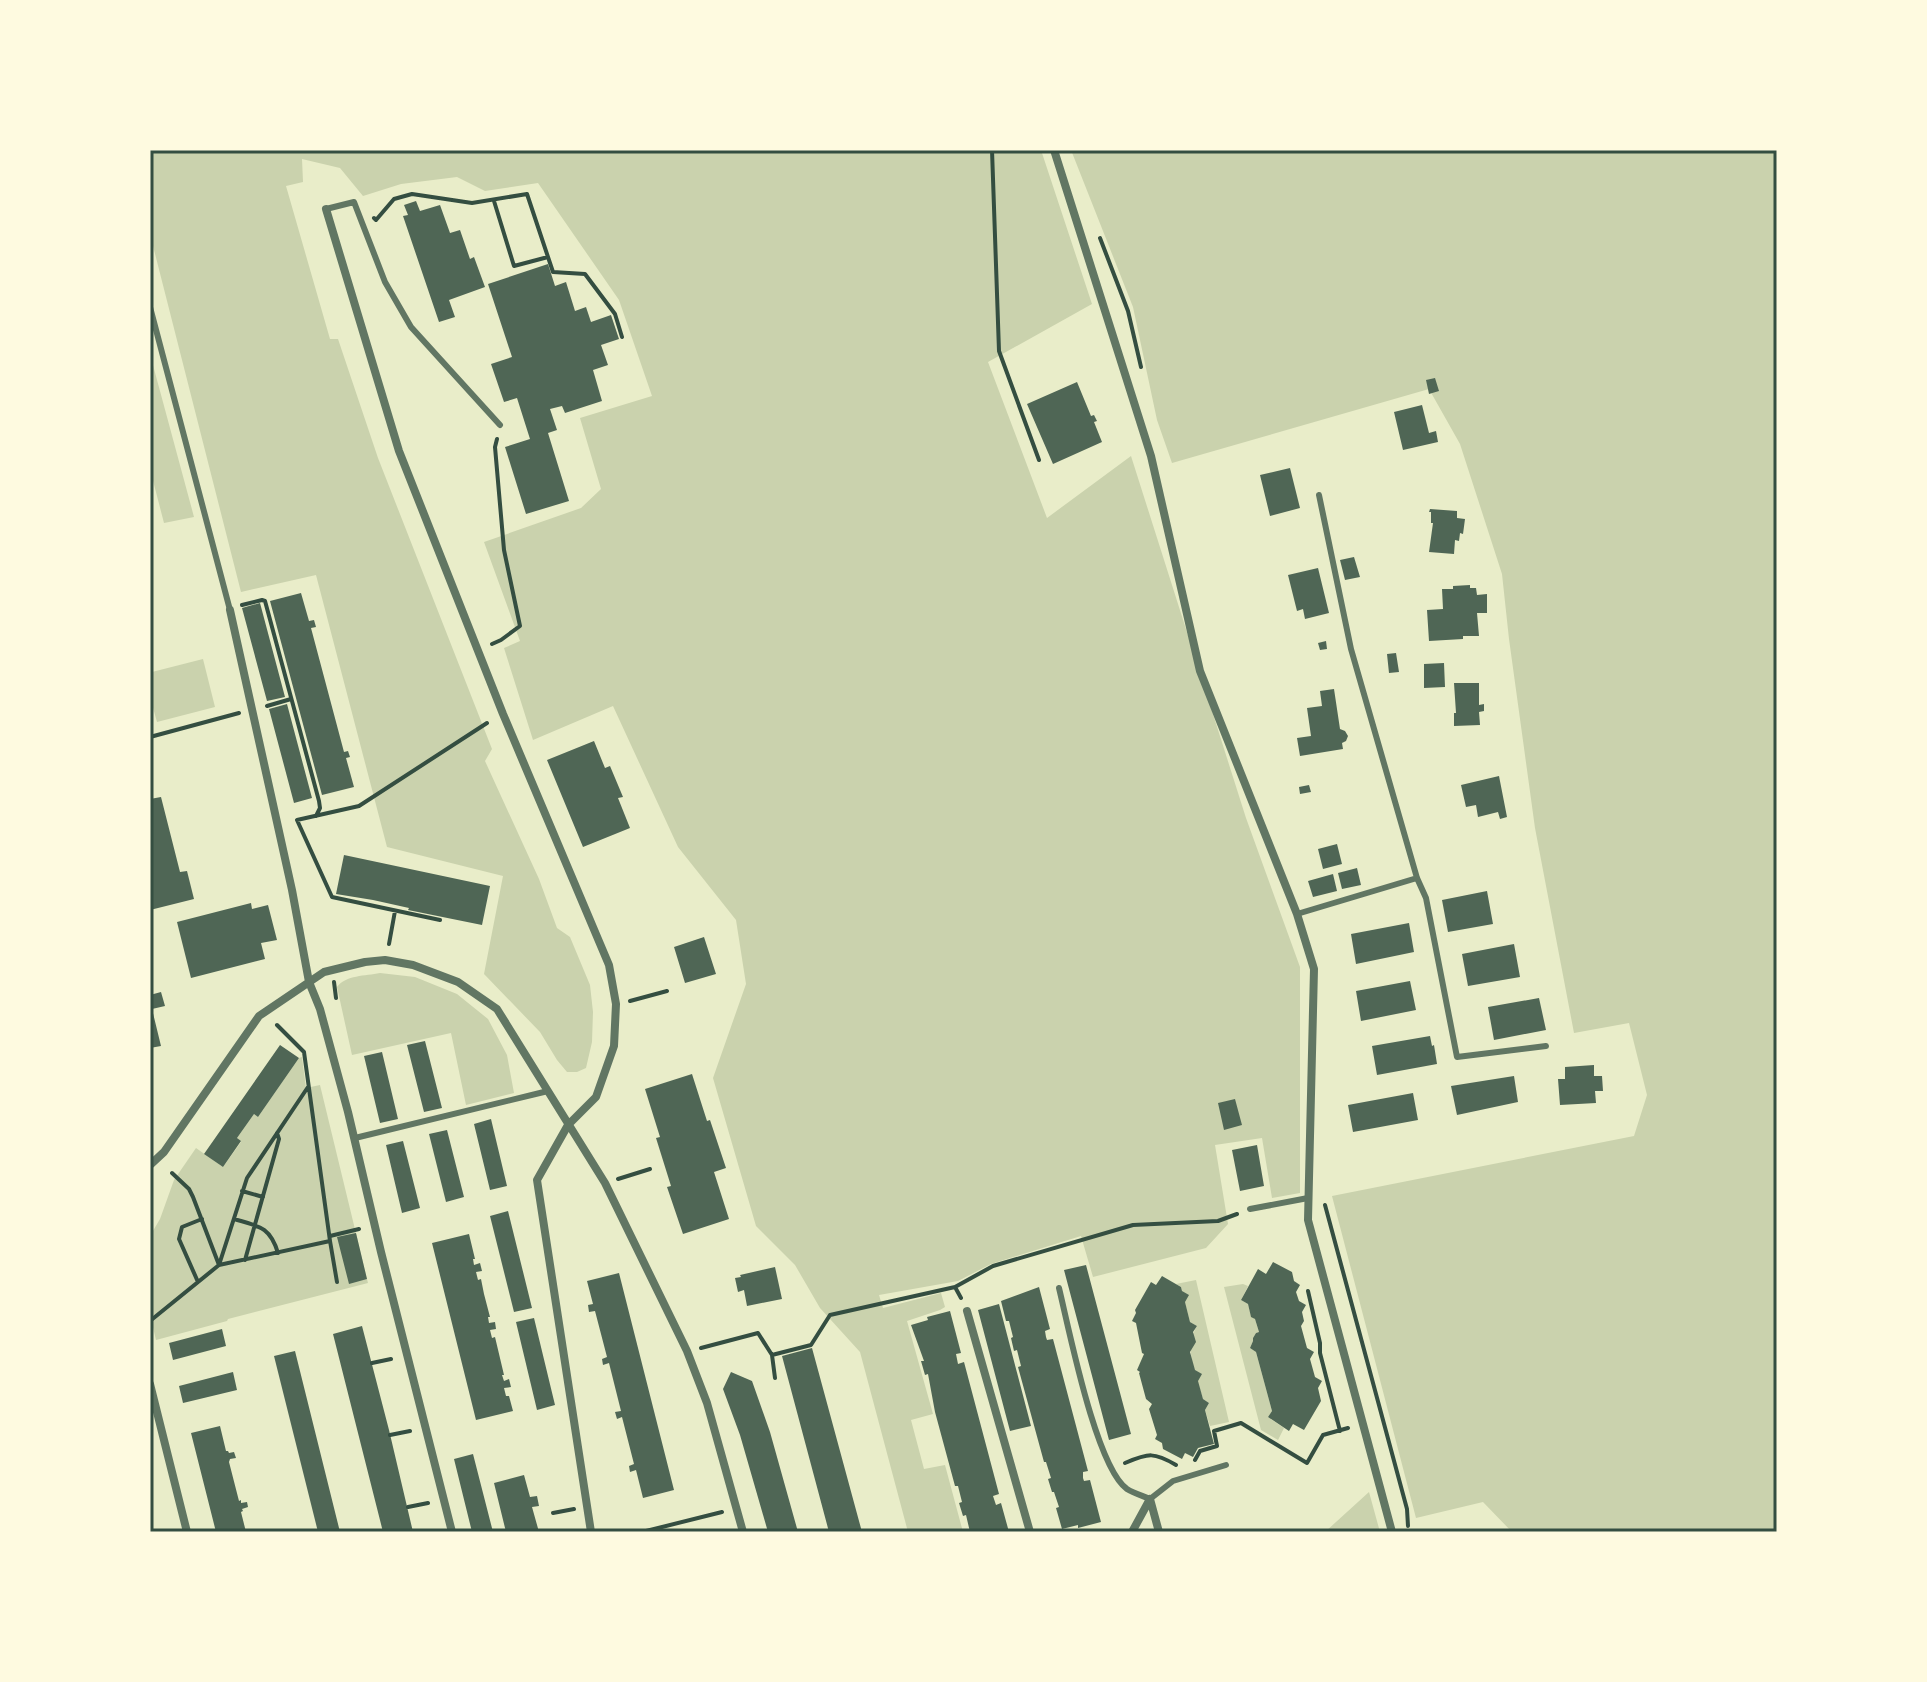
<svg xmlns="http://www.w3.org/2000/svg" width="1927" height="1682" font-family="Arial,sans-serif">
<style>
.green{fill:#cad2ad}
.building{fill:#4f6655}
.lines{fill:none;stroke-linecap:round;stroke-linejoin:round}
.path{stroke:#344e41;stroke-width:4}
.service{stroke:#617663;stroke-width:6}
.minor{stroke:#617663;stroke-width:8}
.neatline{fill:none;stroke:#344e41;stroke-width:3}
</style>
<rect width="100%" height="100%" fill="#e9edc9"/>
<path class="green" d="M150,150H1041L1092,304L988,362L1047,518L1131,456L1246,818L1300,967V1193L1272,1198L1262,1138L1215,1145L1228,1224L1206,1248L1093,1277L1081,1236L991,1264L958,1281L879,1295L883,1308L941,1293L945,1307L940,1310L907,1321L933,1414L911,1420L924,1469L945,1465L963,1532H908L860,1352L820,1308L795,1265L756,1226L713,1078L746,984L736,920L678,847L613,706L533,740L504,648L520,641L484,542L581,508L601,489L580,418L652,396L619,300L538,183L485,191L457,177L401,184L363,196L340,168L302,159L303,182L286,186L330,339H338L378,458L492,749L485,761L539,879L557,928L570,937L590,985L593,1012L592,1042L586,1068L577,1072H567L557,1060L540,1032L484,974L503,876L387,847L316,575L241,592L150,234Z
M1071,150H1777V1532H1512L1483,1502L1416,1518L1332,1196L1634,1136L1647,1095L1629,1023L1574,1033L1535,828L1509,639L1502,574L1460,444L1429,389L1172,463L1157,420L1133,307Z
M150,354L194,517L164,523L150,469Z
M203,659L215,707L157,722L150,697L152,672Z
M380,973L415,977L457,994L488,1019L507,1055L514,1093L466,1105L451,1033L352,1055L337,987C346,975 365,976 380,973Z
M302,1057L306,1088L320,1085L368,1283L228,1319L227,1321L156,1340L150,1315V1236L160,1219L174,1180L196,1148L223,1167L241,1142L237,1138L254,1114L258,1117L299,1058Z
M1196,1280L1229,1422L1210,1426L1205,1410L1209,1403L1203,1399C1196,1375 1183,1349 1197,1326L1190,1322L1181,1287L1176,1284Z
M1243,1284L1248,1286L1241,1300L1248,1304L1251,1316L1255,1319L1259,1332L1256,1333L1253,1338V1341L1250,1348L1256,1352L1272,1411L1268,1417L1284,1428L1278,1440L1261,1430L1224,1287Z
M1369,1492L1380,1532H1325Z"/>
<path class="building" d="M416,201L420,211L440,205L450,233L460,230L470,259L474,257L485,287L449,300L455,317L439,322L403,216L408,215L404,205Z
M548,264L555,286L566,282L575,311L586,307L591,322L611,315L619,339L601,345L608,365L593,370L602,401L565,413L562,406L550,409L557,430L548,433L569,501L526,514L505,447L530,439L517,398L504,402L491,364L512,357L488,284Z
M1435,378L1439,391L1429,394L1426,380Z
M1077,382L1091,416L1094,415L1097,421L1094,422L1102,442L1053,464L1027,404Z
M1422,405L1429,433L1436,431L1438,442L1403,450L1394,412Z
M1290,468L1300,508L1270,516L1260,475Z
M1430,509L1457,511V518L1465,519L1463,534L1460,533L1459,541L1455,540L1454,554L1429,552L1433,523H1431V512H1429Z
M1354,557L1360,577L1345,580L1340,560Z
M1318,568L1329,613L1305,619L1303,609L1297,611L1288,575Z
M1470,585V588H1476L1477,595L1487,594V613H1477L1479,636H1463V639L1429,641L1427,610L1443,609L1442,589H1453V586Z
M301,593L309,621L314,620L316,627L311,628L344,752L348,751L350,757L346,758L354,787L322,795L270,601Z
M260,603L285,697L267,701L242,608Z
M1326,641L1327,649L1320,650L1318,643Z
M1396,653L1399,672L1389,673L1387,654Z
M1444,663L1445,687L1424,688V664Z
M1454,683H1479V705L1484,704V711L1479,712L1480,725L1454,726V713H1456Z
M1334,689L1340,729L1345,731L1348,736L1346,741L1342,743L1343,749L1300,756L1297,738L1311,736L1307,708L1322,706L1320,691Z
M287,704L312,798L294,803L269,709Z
M594,741L605,768L610,766L623,797L618,798L630,828L583,847L547,760Z
M1499,776L1507,817L1500,819L1498,812L1478,817L1476,805L1466,807L1461,785Z
M1309,785L1311,792L1300,794L1299,787Z
M161,797L180,872L187,871L194,899L150,910V799Z
M1337,844L1342,864L1323,869L1318,849Z
M344,855L490,886L482,925L408,910L409,908L373,900L336,894Z
M1357,868L1361,885L1342,889L1338,873Z
M1333,874L1337,891L1313,897L1308,881Z
M1487,891L1493,924L1448,932L1442,900Z
M251,903L252,909L268,905L277,940L261,943L265,959L191,978L177,922Z
M1409,923L1414,952L1356,964L1351,934Z
M704,937L716,974L685,983L674,947Z
M1514,944L1520,977L1468,986L1462,954Z
M1410,981L1416,1010L1361,1021L1356,991Z
M161,992L165,1006L152,1009L161,1046L150,1048V995Z
M1539,998L1546,1030L1494,1040L1488,1007Z
M1430,1036L1432,1046L1434,1045L1437,1064L1377,1075L1372,1046Z
M425,1041L442,1108L424,1112L407,1045Z
M280,1045L299,1058L258,1117L254,1114L237,1138L241,1141L223,1167L204,1154Z
M382,1052L398,1119L380,1123L364,1056Z
M1594,1065V1076H1602L1603,1091H1595L1596,1103L1560,1105L1558,1079H1565V1067Z
M692,1074L707,1121L710,1120L726,1168L714,1172L729,1219L683,1234L667,1187L671,1186L656,1138L660,1137L645,1089Z
M1514,1076L1518,1102L1457,1115L1451,1086Z
M1413,1093L1418,1120L1353,1132L1348,1105Z
M1235,1099L1242,1125L1224,1130L1218,1103Z
M491,1119L507,1186L490,1190L474,1124Z
M447,1130L464,1197L446,1202L429,1134Z
M403,1141L420,1208L402,1213L386,1145Z
M1257,1145L1264,1186L1240,1191L1232,1150Z
M508,1211L532,1308L514,1312L490,1216Z
M356,1233L367,1279L349,1284L337,1237Z
M469,1234L475,1259H473L474,1265L480,1263L482,1271L476,1272L478,1280L481,1279L484,1294L490,1317H488L489,1323L495,1322L496,1329L490,1330L492,1338L495,1337L504,1375H502L504,1381L509,1379L511,1387L504,1388L506,1396H509L513,1411L476,1420L432,1243Z
M1273,1262L1292,1272L1294,1281L1300,1285L1296,1292L1299,1301L1306,1305L1302,1312L1304,1321L1301,1326L1307,1348L1314,1352L1310,1359L1315,1377L1322,1381L1318,1388L1321,1401L1304,1430L1293,1424L1289,1431L1268,1417L1272,1411L1256,1352L1250,1348L1253,1341V1338L1256,1333L1259,1332L1255,1319L1251,1317L1248,1304L1241,1300L1258,1269L1266,1274Z
M1086,1265L1131,1434L1109,1440L1064,1270Z
M775,1267L782,1299L747,1306L744,1290L738,1292L735,1278L741,1277L740,1275Z
M619,1273L674,1490L643,1498L636,1470L630,1472L629,1466L634,1464L622,1417L617,1419L615,1412L621,1411L609,1363L603,1365L602,1359L607,1357L595,1311L589,1312L588,1305L593,1304L587,1281Z
M1162,1276L1181,1287L1182,1291L1189,1295L1185,1302L1190,1322L1197,1326L1193,1332L1196,1342L1190,1352L1195,1370L1202,1374L1198,1381L1203,1399L1209,1403L1205,1410L1214,1444L1198,1448L1193,1457L1185,1453L1182,1459L1163,1449L1162,1443L1155,1439L1157,1435L1149,1409L1152,1404L1146,1399L1139,1373L1140,1372L1137,1370L1144,1354L1142,1353L1136,1323L1132,1321L1136,1313L1135,1310L1151,1282L1156,1285Z
M1039,1287L1050,1329L1045,1331L1046,1337L1047,1340L1053,1339L1088,1471L1083,1472V1478L1084,1481L1090,1480L1101,1522L1078,1528V1525L1062,1529L1056,1508L1059,1507L1054,1492H1052L1048,1479L1051,1478L1046,1462H1044L1018,1367L1021,1366L1017,1350L1014,1351L1011,1338L1013,1337L1009,1321H1006L1001,1301Z
M999,1304L1031,1426L1010,1431L978,1310Z
M950,1311L961,1353L956,1354L958,1364L964,1362L999,1494L993,1496L996,1505L1001,1503L1009,1532H970L966,1515L963,1516L959,1503L962,1502L958,1486H955L935,1412L928,1374L925,1375L921,1361H924L911,1325L928,1320L927,1317Z
M534,1318L555,1405L537,1410L516,1322Z
M362,1326L389,1430L413,1532H383L333,1334Z
M222,1329L226,1346L173,1360L169,1343Z
M812,1348L862,1532H829L782,1356Z
M295,1351L340,1532H318L274,1356Z
M233,1372L237,1390L183,1403L179,1386Z
M731,1372L752,1381L770,1432L798,1532H768L740,1435L723,1389Z
M220,1426L226,1451H228L229,1453L234,1452L236,1458L230,1459L229,1462L239,1501L241,1500V1503L247,1502L248,1507L242,1509L243,1511L241,1512L246,1532H216L191,1433Z
M473,1454L493,1532H472L454,1459Z
M524,1475L530,1497L537,1496L539,1506L532,1507L539,1532H506L494,1483Z"/>
<g class="lines">
<path class="path" d="M992,150L999,351L1039,460
M494,201L514,266L548,257
M374,218L376,220L394,199L412,194L472,203L527,194L553,272L585,274L615,314L622,337
M1100,238L1128,311L1141,367
M242,605L262,600L265,601L319,801L320,808L316,816
M492,644L501,640L520,626L504,550L495,447L497,439
M267,706L291,699
M150,737L239,713
M440,920L332,897L297,820L359,806L487,723
M389,944L395,911
M334,982L336,998
M630,1001L667,991
M277,1025L304,1052L330,1241L219,1265L247,1178L308,1087
M618,1179L650,1169
M242,1191L263,1197
M1325,1205L1407,1509L1408,1526
M234,1219C258,1226 270,1226 278,1253
M330,1236L359,1229
M330,1241L337,1282
M245,1260L279,1139L277,1133
M198,1282L179,1239L182,1227L202,1219
M955,1287L993,1266L1133,1225L1218,1221L1237,1214
M1308,1291L1320,1343V1353L1340,1431
M150,1321L219,1265L193,1197L189,1189L172,1173
M701,1348L758,1333L772,1355L811,1345L830,1315L955,1287L961,1298
M772,1355L775,1378
M372,1363L391,1359
M390,1435L410,1431
M1195,1460L1200,1451L1217,1446L1214,1431L1241,1423L1307,1463L1323,1435L1348,1428
M1125,1463C1149,1453 1154,1452 1176,1465
M408,1507L428,1503
M553,1513L574,1509
M642,1532L722,1512"/>
<path class="service" d="M326,209L354,202L385,282L411,327L500,425
M150,307L230,610
M1319,495L1351,649L1417,878L1426,898L1457,1057L1546,1046
M1297,914L1417,878
M355,1138L548,1091
M1250,1209L1308,1198
M1059,1288C1069,1329 1096,1467 1127,1489C1133,1493 1143,1496 1150,1499L1173,1481L1226,1465"/>
<path class="minor" d="M1054,150L1151,456L1200,671L1297,914L1314,969L1308,1220L1392,1532
M326,209L399,451L503,714L609,965L616,1004L614,1046L596,1097L568,1125L537,1180L591,1532
M230,610L292,890L309,982L320,1009L348,1112L381,1252L452,1532
M150,1165L164,1152L259,1016L324,972L365,962L385,960L413,965L458,982L497,1009L605,1183L687,1351L707,1403L743,1532
M967,1311L1030,1532
M150,1384L187,1532
M1150,1499L1159,1532
M1132,1532L1150,1499"/>
</g>
<rect width="1927" height="1682" fill="none" stroke="#fefae0" stroke-width="304"/>
<rect x="152" y="152" width="1623" height="1378" class="neatline"/>
</svg>
